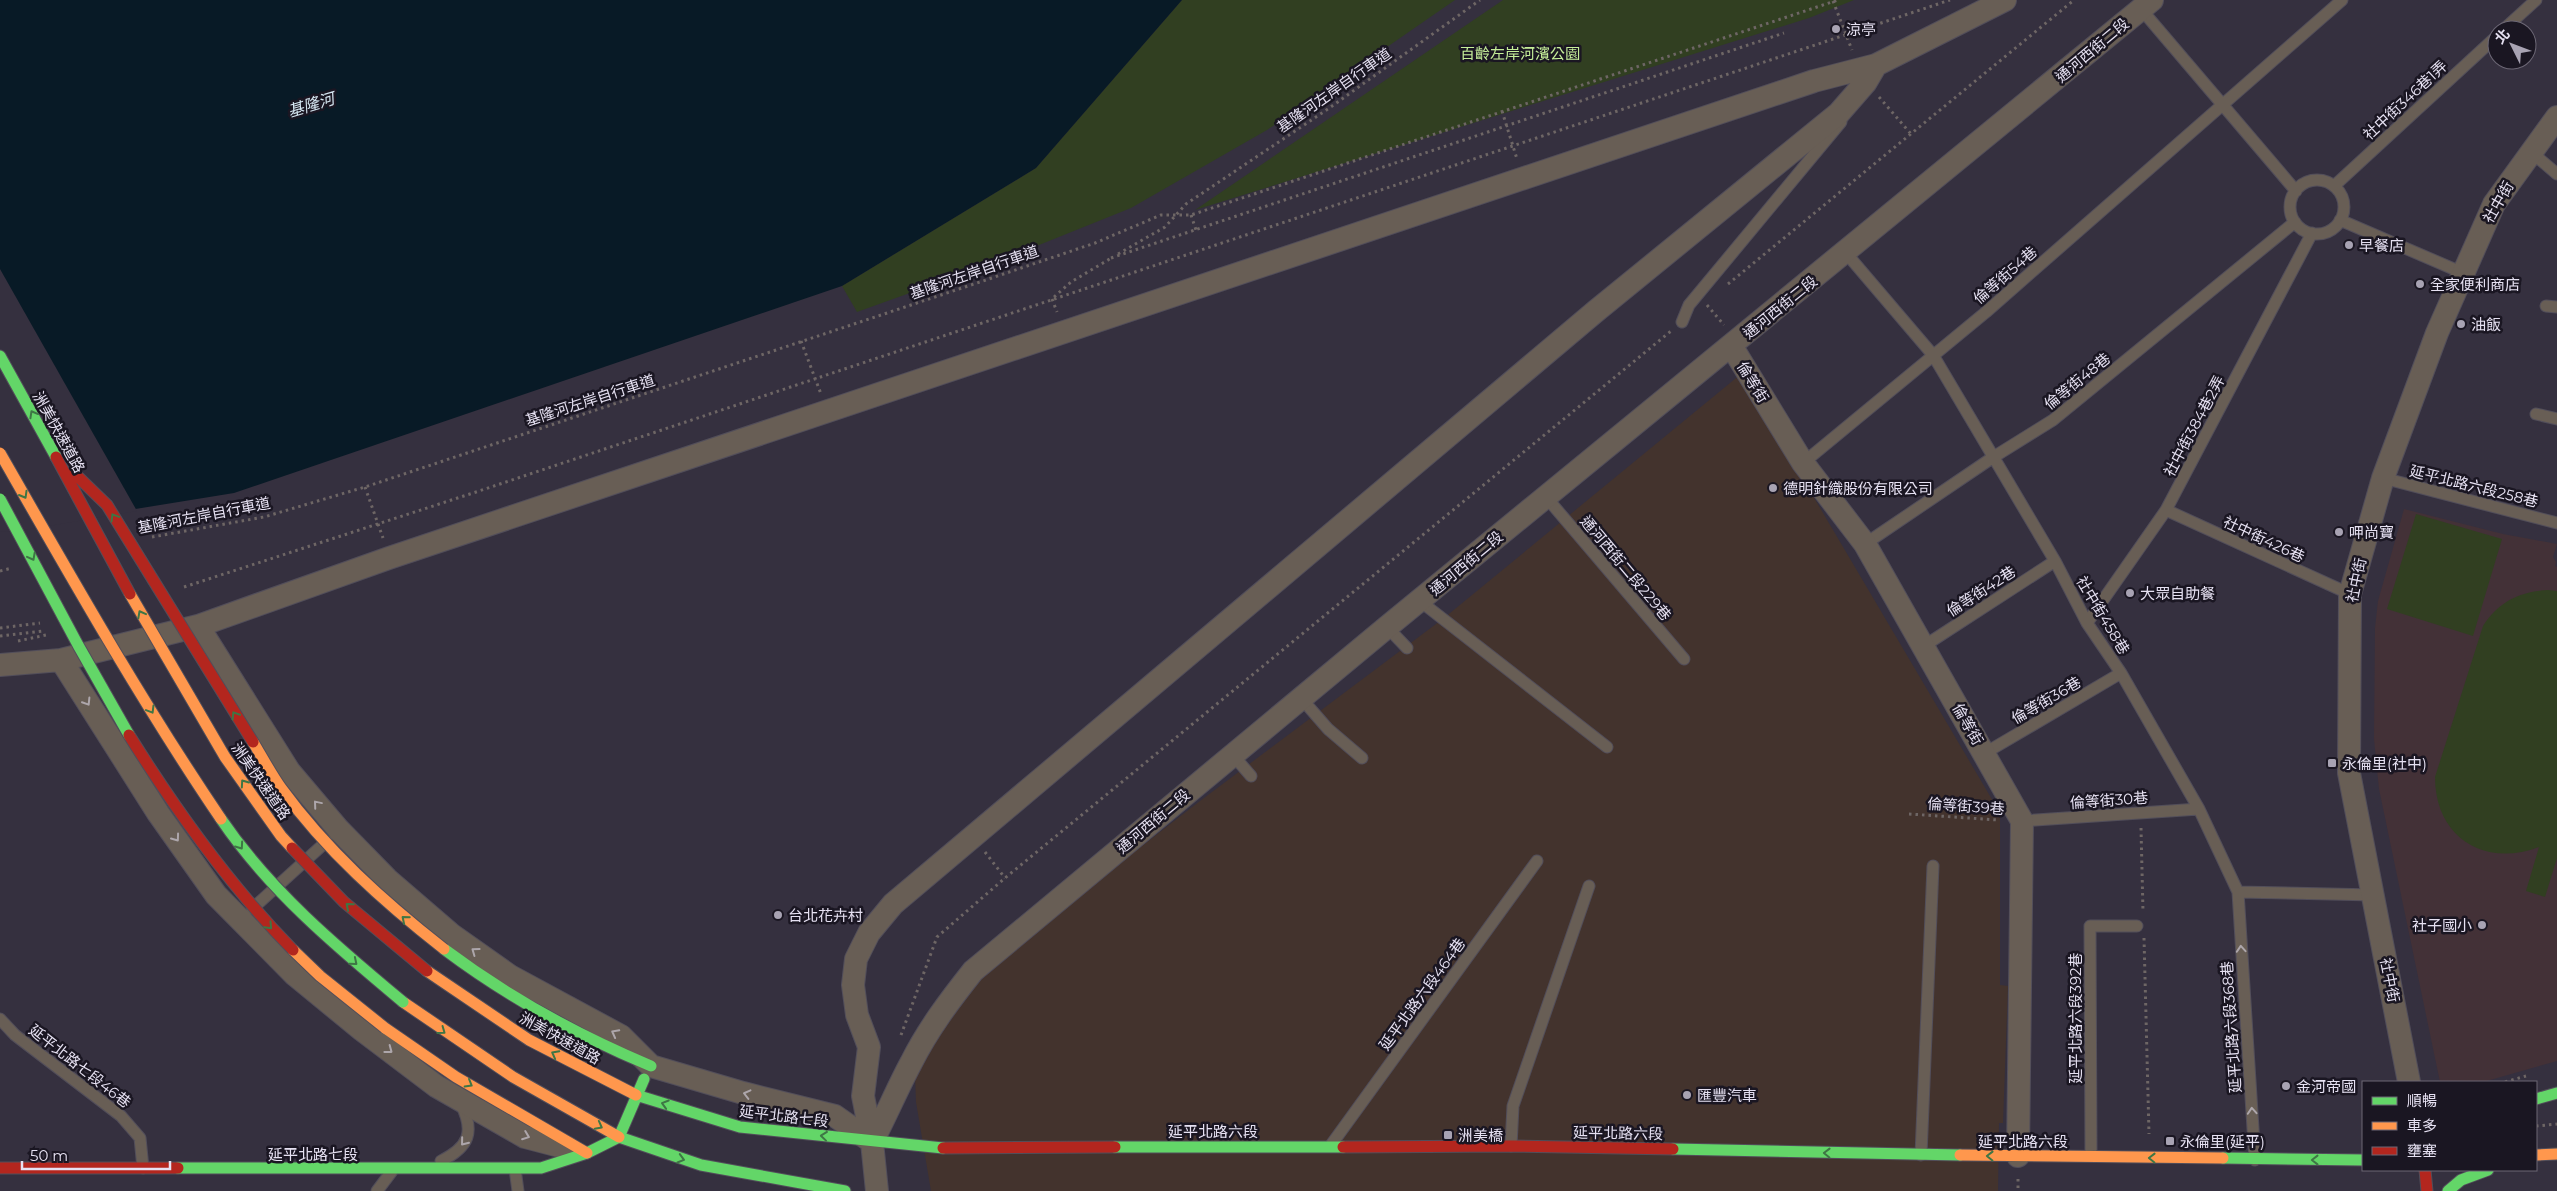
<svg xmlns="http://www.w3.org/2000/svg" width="2557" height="1191" font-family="Montserrat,'Noto Sans TC',sans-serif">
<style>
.industrial{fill:#43332d}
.education{fill:#433137}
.green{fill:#313f21}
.water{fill:#081a26}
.pier{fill:#35303f}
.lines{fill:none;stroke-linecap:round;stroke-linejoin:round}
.lane-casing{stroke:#524e5a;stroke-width:13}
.street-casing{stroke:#524e5a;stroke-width:24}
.fast-casing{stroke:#524e5a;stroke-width:13}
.slow-casing{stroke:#524e5a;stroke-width:13}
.jam-casing{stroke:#524e5a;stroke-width:13}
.path{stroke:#6e6665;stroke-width:3;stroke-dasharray:2.5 4;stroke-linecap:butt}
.lane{stroke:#685e55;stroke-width:11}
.street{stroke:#685e55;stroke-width:22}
.fast{stroke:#63d668;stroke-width:11}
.slow{stroke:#ff974d;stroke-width:11}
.jam{stroke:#b3261e;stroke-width:11}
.fast-bridge-casing{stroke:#524e5a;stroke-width:13;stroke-linecap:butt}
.slow-bridge-casing{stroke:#524e5a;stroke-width:13;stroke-linecap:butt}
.jam-bridge-casing{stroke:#524e5a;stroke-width:13;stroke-linecap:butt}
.fast-bridge{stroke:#63d668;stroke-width:11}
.slow-bridge{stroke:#ff974d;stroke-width:11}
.jam-bridge{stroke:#b3261e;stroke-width:11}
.oneway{stroke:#3e7645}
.oneway2{stroke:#ada6ab}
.poi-dot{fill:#a8a3b3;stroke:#1a1622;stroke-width:2}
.labels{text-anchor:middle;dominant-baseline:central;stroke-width:5;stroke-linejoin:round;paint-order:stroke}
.poi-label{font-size:15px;fill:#e6e1f2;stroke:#1a1622;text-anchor:start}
.street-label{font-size:15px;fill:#e6e1f2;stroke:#1a1622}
.park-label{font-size:15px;fill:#c5ee99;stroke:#1a1622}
.water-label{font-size:16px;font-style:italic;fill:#d5e6f1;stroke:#1a1622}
</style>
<rect width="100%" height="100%" fill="#35303f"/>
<path class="industrial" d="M1741,374L2000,813V985L2008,986L2003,1123H1999L1998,1191H931L916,1102L915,1075L957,1004L1009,949L1200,801L1444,618Z"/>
<path class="education" d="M2404,509L2503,534L2557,544L2553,557L2556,562L2555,566L2557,567V1061L2483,1082H2440L2379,789L2374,739L2375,628L2378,601Z"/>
<path class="green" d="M1182,0H1455L1267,130L1131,208L1007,258L857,312L842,286L1036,168Z
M1503,0H1854L1809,18L1195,210Z
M2416,514L2502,539L2473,636L2387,609Z
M2548,590L2557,591V858L2545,897L2526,891L2539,847C2484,868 2435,837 2435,777L2483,626C2498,602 2520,591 2548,590Z"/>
<path class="water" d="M0,0H1182L1036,168L842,286L234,493L12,529L0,528Z"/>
<path class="pier" d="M0,269L137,511L13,532L0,531Z"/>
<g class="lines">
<g class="lane-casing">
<path id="lane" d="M2141,9L2296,191
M2503,30L2536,0
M2530,151L2557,174
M2290 207a27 27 0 1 1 54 0a27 27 0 1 1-54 0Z
M2334,186L2497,36
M2340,220L2463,273
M1846,253L1933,355L2055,561L2087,623L2121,673L2199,809L2238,892L2255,1160
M2546,306L2557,307
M1682,322L1689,305L1841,122
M2536,414L2557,419
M1803,463L1986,312L2342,0
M2383,478L2557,523
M1546,497L1684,659
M2166,510L2350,594
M1865,544L1992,458L2053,420L2295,222
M1420,601L1607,747
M2087,623L2166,510L2312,233
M1387,627L1407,648
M1924,646L2055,561
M1301,698L1328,729L1362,758
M1985,753L2121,673
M1232,754L1251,776
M2022,821L2199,809
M2238,892L2374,895
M252,909L327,841
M0,1019L15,1035L121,1116L140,1138L143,1168
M1331,1145L1537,861
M1511,1146L1513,1106L1589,886
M1921,1155L1933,866
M2091,1156L2090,926H2137
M441,1161C469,1147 475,1132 461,1104
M515,1169L518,1191
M377,1191L392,1171"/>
</g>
<g class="street-casing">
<path id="street" d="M1732,347L1803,463L1865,544L2022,821L2018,1156
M198,626L289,771L339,830L387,879L452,935L510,976L621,1036L651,1066L743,1093L835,1116L872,1142
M61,660L158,813L216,895L295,975L362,1030L436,1086L525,1137L567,1148
M0,665L61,660L198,626L389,558L1814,81L1876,65
M2409,1082L2349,773L2350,594L2383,478L2437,333L2494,204L2557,117
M872,1142C886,1116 897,1089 911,1063C928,1029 950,1000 973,971L1387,627L2152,0
M877,1191L872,1142L863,1096L869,1047L857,1015L853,985L856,959L869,933L893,904L1596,311L1839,113L1866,82L1876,65L2005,0"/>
</g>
<g class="fast-casing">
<path id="fast" d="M0,356L56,457
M444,949C508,997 577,1035 651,1066
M636,1095L740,1127L943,1148
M2536,1099L2557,1093
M619,1137L701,1165L845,1191
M1115,1147H1343
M1673,1149L1960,1155
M2223,1158L2363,1160
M178,1168H541L587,1153L619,1137L644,1079
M2448,1191L2461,1180L2488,1170"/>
</g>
<g class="slow-casing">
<path id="slow" d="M427,971L529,1040L636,1095
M403,1002L513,1077L619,1137
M385,1028L456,1077L587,1153
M1960,1155L2223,1158
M2536,1155L2557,1154"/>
</g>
<g class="jam-casing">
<path id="jam" d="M1343,1147L1511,1146L1673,1149
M943,1148L1115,1147
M0,1168H178
M2425,1170L2427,1191"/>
</g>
<path class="path" d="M1833,1L1852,50
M1879,97L1911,134
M1502,111L1517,159
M1191,215L1196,230
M1118,254L1165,227L1186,204L1328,109L1480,0
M1111,258L1784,33
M1728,284L2074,0
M1054,297L1071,282L1113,257
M1052,299L1057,312
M1707,305L1724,325
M801,341L821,394
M365,487L383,538
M152,537L264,517L365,487L983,281L1095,243L1161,215H1191L1838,0
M0,571L12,568
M184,587L473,493L1950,0
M0,628L40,623
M0,636L44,631
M18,641L46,635
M1909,814L1998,820
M2141,828L2143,912
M985,852L1005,878
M2144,938L2149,1134
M901,1035L937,937L1005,878L1671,331
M2505,1082L2526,1076
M2536,1126L2557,1124
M2018,1179V1191"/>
<use href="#lane" class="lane"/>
<use href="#street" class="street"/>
<use href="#fast" class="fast"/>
<use href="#slow" class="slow"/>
<use href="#jam" class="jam"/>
<g class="fast-bridge-casing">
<path id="fast-bridge" d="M0,499L78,645L129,735
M221,819C270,891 337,947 403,1002"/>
</g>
<g class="slow-bridge-casing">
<path id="slow-bridge" d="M0,453C71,577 141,701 221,819
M130,594L225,757L281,836L292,848
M253,742C262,757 271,774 281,788C326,850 384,902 444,949
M293,950L320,976L385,1028"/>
</g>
<g class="jam-bridge-casing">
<path id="jam-bridge" d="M56,457L130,594
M74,473L107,505L253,742
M129,735C177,812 229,885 293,950
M292,848L344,902L427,971"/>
</g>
<use href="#fast-bridge" class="fast-bridge"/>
<use href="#slow-bridge" class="slow-bridge"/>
<use href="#jam-bridge" class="jam-bridge"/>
</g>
<defs><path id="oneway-chevron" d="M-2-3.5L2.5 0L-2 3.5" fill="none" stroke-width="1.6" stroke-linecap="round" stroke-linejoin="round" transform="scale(1.25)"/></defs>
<g class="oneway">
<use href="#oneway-chevron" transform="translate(33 414) rotate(-119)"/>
<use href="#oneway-chevron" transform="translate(24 495) rotate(60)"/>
<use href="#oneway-chevron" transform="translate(114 517) rotate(-121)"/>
<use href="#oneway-chevron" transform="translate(32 557) rotate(62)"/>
<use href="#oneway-chevron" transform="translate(141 614) rotate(-118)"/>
<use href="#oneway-chevron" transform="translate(151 710) rotate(59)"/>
<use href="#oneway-chevron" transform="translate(235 715) rotate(-122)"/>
<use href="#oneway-chevron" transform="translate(244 783) rotate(-125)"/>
<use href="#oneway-chevron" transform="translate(240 846) rotate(55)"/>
<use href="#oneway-chevron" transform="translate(349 906) rotate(-139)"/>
<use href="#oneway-chevron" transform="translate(405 919) rotate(-140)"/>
<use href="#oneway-chevron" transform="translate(269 926) rotate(47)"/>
<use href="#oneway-chevron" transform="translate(354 962) rotate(40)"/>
<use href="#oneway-chevron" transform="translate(442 1031) rotate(36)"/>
<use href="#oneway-chevron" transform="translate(555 1054) rotate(-152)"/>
<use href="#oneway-chevron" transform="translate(469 1084) rotate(30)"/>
<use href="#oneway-chevron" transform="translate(665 1104) rotate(-163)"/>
<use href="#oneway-chevron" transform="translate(599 1126) rotate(28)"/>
<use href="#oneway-chevron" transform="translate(824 1136) rotate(-174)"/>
<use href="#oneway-chevron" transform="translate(1827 1153) rotate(-179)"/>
<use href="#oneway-chevron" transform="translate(1990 1156) rotate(-179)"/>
<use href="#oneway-chevron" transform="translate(2152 1158) rotate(-179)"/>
<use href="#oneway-chevron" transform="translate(681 1159) rotate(16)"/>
<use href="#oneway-chevron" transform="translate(2315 1160) rotate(180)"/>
</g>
<g class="oneway2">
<use href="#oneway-chevron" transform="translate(87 702) rotate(58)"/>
<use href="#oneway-chevron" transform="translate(317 804) rotate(-130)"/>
<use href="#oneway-chevron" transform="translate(176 838) rotate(54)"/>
<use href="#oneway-chevron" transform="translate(2241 949) rotate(-94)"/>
<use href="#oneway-chevron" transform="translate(475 951) rotate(-144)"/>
<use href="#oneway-chevron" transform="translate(615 1033) rotate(-152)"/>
<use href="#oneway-chevron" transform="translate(389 1050) rotate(37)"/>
<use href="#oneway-chevron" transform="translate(747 1094) rotate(-166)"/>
<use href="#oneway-chevron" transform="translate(2252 1111) rotate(-94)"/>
<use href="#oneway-chevron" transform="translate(526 1136) rotate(21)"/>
<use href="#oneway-chevron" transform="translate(464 1142) rotate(129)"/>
</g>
<g class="poi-dot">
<circle cx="1836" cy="29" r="5"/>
<circle cx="2349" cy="245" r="5"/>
<circle cx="2420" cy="284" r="5"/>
<circle cx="2461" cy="324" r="5"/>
<circle cx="1773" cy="488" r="5"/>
<circle cx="2339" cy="532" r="5"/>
<circle cx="2130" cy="593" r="5"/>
<rect x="2327" y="758" width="10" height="10" rx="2.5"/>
<circle cx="778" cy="915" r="5"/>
<circle cx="2482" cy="925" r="5"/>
<circle cx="2286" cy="1086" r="5"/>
<circle cx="1687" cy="1095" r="5"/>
<rect x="1443" y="1130" width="10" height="10" rx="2.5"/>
<rect x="2165" y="1136" width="10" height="10" rx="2.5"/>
</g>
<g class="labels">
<g class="poi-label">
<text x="1846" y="29">涼亭</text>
<text x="2359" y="245">早餐店</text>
<text x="2430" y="284">全家便利商店</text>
<text x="2471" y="324">油飯</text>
<text x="1783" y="488">德明針織股份有限公司</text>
<text x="2349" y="532">呷尚寶</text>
<text x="2140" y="593">大眾自助餐</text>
<text x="2342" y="763">永倫里(社中)</text>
<text x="788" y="915">台北花卉村</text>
<text x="2472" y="925" text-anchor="end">社子國小</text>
<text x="2296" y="1086">金河帝國</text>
<text x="1697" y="1095">匯豐汽車</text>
<text x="1458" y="1135">洲美橋</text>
<text x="2180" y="1141">永倫里(延平)</text>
</g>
<g class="street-label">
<text transform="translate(2092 50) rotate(-40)">通河西街二段</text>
<text transform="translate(1334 90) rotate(-35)">基隆河左岸自行車道</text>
<text transform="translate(2405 100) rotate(-43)">社中街346巷1弄</text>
<text transform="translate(2498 202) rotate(-60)">社中街</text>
<text transform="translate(974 272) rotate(-19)">基隆河左岸自行車道</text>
<text transform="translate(2005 275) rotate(-41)">倫等街54巷</text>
<text transform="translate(1780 307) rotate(-39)">通河西街二段</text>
<text transform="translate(2077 381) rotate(-39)">倫等街48巷</text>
<text transform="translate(1753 382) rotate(58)">倫等街</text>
<text transform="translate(590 400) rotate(-18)">基隆河左岸自行車道</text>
<text transform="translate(2194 426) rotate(-62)">社中街384巷2弄</text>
<text transform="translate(59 432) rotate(61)">洲美快速道路</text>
<text transform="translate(2474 486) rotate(14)">延平北路六段258巷</text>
<text transform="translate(204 515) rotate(-11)">基隆河左岸自行車道</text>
<text transform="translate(2264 539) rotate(25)">社中街426巷</text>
<text transform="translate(1466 563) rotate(-40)">通河西街二段</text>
<text transform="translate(1626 568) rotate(50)">通河西街二段229巷</text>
<text transform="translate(2356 580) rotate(-78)">社中街</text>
<text transform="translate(1981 591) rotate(-33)">倫等街42巷</text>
<text transform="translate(2103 615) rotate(59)">社中街458巷</text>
<text transform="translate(2046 700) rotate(-30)">倫等街36巷</text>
<text transform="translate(1968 724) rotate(60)">倫等街</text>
<text transform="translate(261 781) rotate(55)">洲美快速道路</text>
<text transform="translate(2109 800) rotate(-4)">倫等街30巷</text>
<text transform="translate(1966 806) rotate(4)">倫等街39巷</text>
<text transform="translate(1153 821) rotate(-40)">通河西街二段</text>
<text transform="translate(2390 980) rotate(79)">社中街</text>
<text transform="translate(1422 994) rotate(-54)">延平北路六段464巷</text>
<text transform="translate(2075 1018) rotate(-90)">延平北路六段392巷</text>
<text transform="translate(2231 1027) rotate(-94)">延平北路六段368巷</text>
<text transform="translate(560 1038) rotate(29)">洲美快速道路</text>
<text transform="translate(80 1066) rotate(38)">延平北路七段46巷</text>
<text transform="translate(784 1116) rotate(7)">延平北路七段</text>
<text x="1213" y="1131">延平北路六段</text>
<text transform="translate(1618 1133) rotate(1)">延平北路六段</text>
<text x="2023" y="1141">延平北路六段</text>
<text x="313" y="1154">延平北路七段</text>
</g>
<g class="park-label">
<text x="1520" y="53">百齡左岸河濱公園</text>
</g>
<g class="water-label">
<text transform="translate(311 105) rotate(-17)">基隆河</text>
</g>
</g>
<rect x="2362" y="1081" width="175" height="90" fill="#1a1622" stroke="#6c6775"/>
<rect x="2372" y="1097" width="25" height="8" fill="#63d668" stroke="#6c6775"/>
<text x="2407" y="1106" font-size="15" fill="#e6e1f2">順暢</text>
<rect x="2372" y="1122" width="25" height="8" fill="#ff974d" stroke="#6c6775"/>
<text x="2407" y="1131" font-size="15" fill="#e6e1f2">車多</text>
<rect x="2372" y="1147" width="25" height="8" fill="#b3261e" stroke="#6c6775"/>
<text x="2407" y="1156" font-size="15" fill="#e6e1f2">壅塞</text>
<g transform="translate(2512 45) rotate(312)"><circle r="24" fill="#1a1622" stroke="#6c6775"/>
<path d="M0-4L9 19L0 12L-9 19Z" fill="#a8a3b3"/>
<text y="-8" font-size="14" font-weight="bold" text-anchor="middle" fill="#e6e1f2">北</text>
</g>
<path d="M22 1161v8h148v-8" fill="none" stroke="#e6e1f2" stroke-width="2.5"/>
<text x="30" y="1161" font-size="15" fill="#e6e1f2" stroke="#1a1622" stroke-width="4" paint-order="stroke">50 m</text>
</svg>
